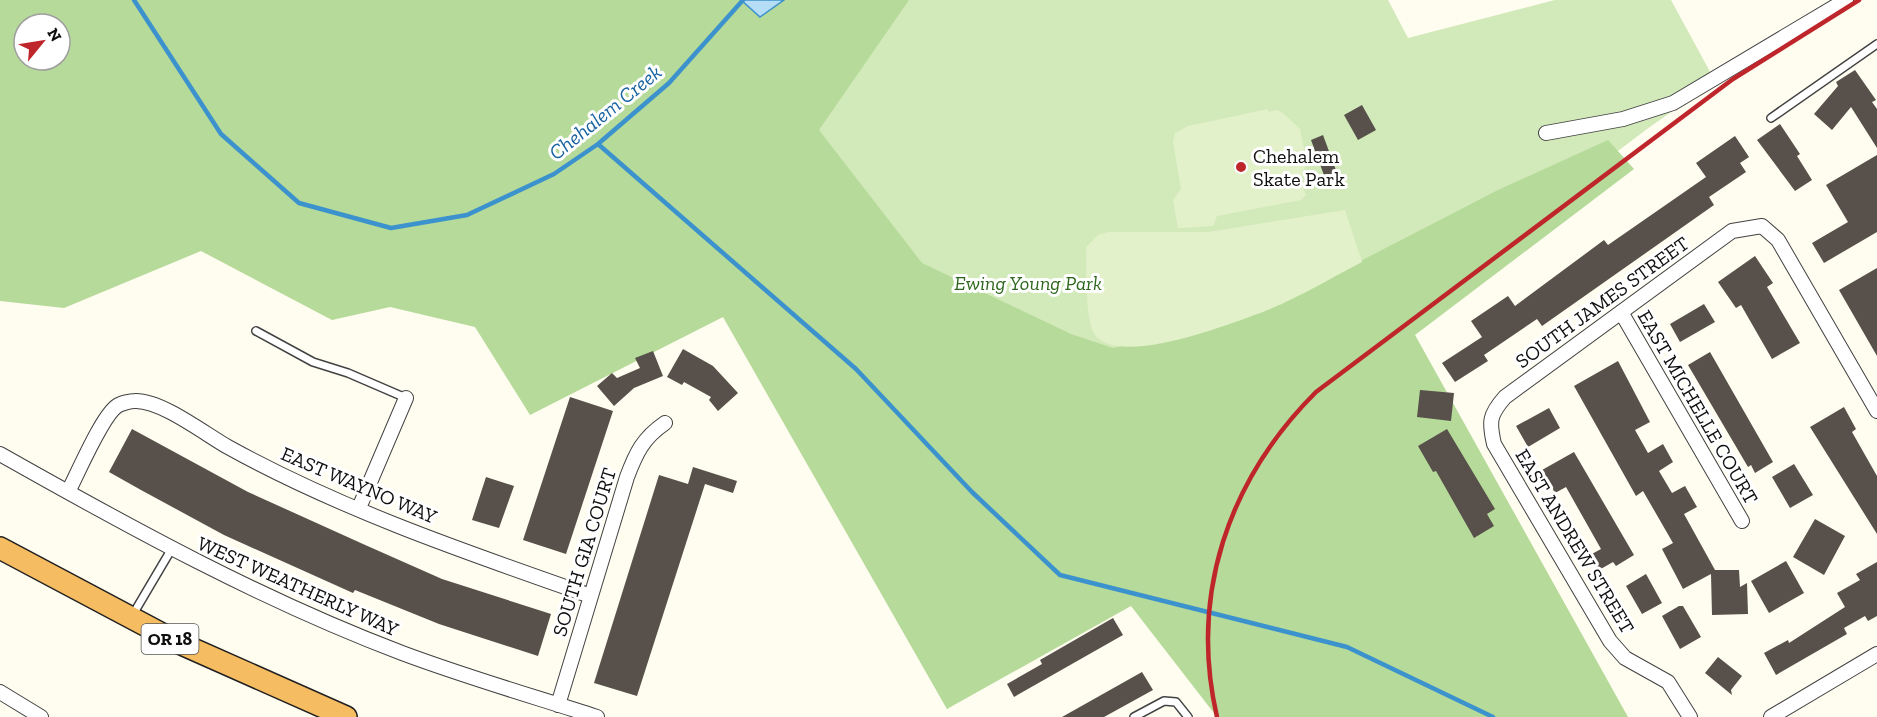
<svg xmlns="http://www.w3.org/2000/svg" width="1877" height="717" font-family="'Zilla Slab',serif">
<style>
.green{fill:#d2e9ba}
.forest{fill:#b6da99;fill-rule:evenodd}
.pitch{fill:#e3f1cb}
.water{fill:#b5ddf6;stroke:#3c92cd;stroke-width:1.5}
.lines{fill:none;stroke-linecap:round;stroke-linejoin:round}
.stream{stroke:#3c92cd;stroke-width:4.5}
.building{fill:#57504b}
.service-casing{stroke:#424242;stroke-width:10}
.minor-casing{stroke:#424242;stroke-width:16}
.trunk-casing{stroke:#202020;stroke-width:24}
.service{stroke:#fff;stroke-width:7}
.minor{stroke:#fff;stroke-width:14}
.trunk{stroke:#f6bc61;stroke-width:21}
.rail{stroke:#bf262c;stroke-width:4.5}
.poi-dot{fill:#bf262c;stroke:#fff;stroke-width:2}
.labels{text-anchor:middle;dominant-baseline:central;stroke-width:6;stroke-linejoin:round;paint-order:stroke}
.shield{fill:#fff;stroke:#575757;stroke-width:1.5}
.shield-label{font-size:18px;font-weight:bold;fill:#0f0f0f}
.poi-label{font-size:20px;fill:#0f0f0f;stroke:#fff;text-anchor:start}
.park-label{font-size:20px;font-style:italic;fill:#2d671e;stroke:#fff}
.street-label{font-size:20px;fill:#0f0f0f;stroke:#fff}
.water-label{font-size:21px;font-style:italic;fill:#1863a1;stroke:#fff}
</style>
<rect width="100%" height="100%" fill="#fffcf0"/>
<path class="green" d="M545,0H1388L1408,38L1555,0H1671L1715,81L1647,129L1326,372L947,709Z"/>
<path class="forest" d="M0,0H909L819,130L922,263L1071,334L1113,348L1262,312L1498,190L1608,140L1634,169L1415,335L1628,717H1217L1131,606L947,709L723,317L530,415L475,327L390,307L332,320L201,251L64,308L0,301ZM24,24H60V60H24Z"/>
<path class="pitch" d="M1268,109V112L1277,110L1284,114L1300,129L1307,164C1300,174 1301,185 1306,195L1301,200L1217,216L1213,226L1178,228L1173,200L1181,189L1173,142L1175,133L1188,126Z
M1345,210L1362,262C1329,279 1295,300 1260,313C1227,325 1122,366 1096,336C1084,322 1087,267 1086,247L1098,235L1108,232H1208Z"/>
<path class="water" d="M741,0H784L760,17Z"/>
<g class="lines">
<path class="stream" d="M134,0L221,134L299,203L391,228L467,215L554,174L598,144L669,83L743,0
M598,144L856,369L972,492L1060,575L1347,647L1493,717"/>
</g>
<path class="building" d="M1855,70L1876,100L1872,102L1877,109V148L1851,107L1832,130L1814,114L1838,86L1836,82Z
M1362,105L1376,130L1358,140L1344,115Z
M1780,124L1800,154L1797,156L1812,180L1795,191L1757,140Z
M1323,135L1337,173L1325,178L1311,140Z
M1735,136L1749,157L1740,163L1746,172L1709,197L1714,205L1542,326L1537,319L1484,355L1488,361L1455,382L1442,363L1482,337L1471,321L1508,296L1515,306L1604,240L1608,245L1706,177L1696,163Z
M1877,155V232L1824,263L1812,243L1848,222L1826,185Z
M1755,256L1773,283L1767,287L1800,343L1772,359L1741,305L1736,308L1718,282Z
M1877,268V356L1839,290Z
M1704,304L1715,322L1680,342L1670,324Z
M683,349L713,366L738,393L718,411L709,400L711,397L684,382L682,385L667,377Z
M653,351L663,376L634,388L614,406L597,386L612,373L617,378L640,368L635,358Z
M1710,352L1773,462L1755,473L1751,465L1748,467L1688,365Z
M1618,361L1650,422L1635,430L1648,453L1663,444L1673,462L1659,471L1672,493L1685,486L1697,507L1684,514L1715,570H1739L1740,587L1747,583L1748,614L1712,615L1711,574L1683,589L1662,549L1673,543L1643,491L1636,496L1574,386Z
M1420,390L1454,393L1451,421L1417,417Z
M570,397L613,411L566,554L523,540Z
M1844,407L1856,429L1852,432L1877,476V534L1810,427Z
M1549,408L1560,428L1528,447L1516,426Z
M132,429L248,492L363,544L442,579L551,614L538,656L439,624L355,590L353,593L224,535L141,490L109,472Z
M1447,429L1495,509L1487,514L1494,526L1474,538L1436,471L1433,472L1418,446Z
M1574,452L1634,555L1616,566L1613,562L1599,570L1590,555L1601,549L1566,487L1555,493L1542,470Z
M1794,464L1813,495L1790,508L1772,477Z
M693,467L737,481L733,493L705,484L637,696L594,683L659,475L688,484Z
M486,477L514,486L499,528L472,520Z
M1815,519L1845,536L1824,575L1793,557Z
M1786,561L1804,593L1769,613L1751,581Z
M1877,562V616L1868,621L1865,616L1844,628L1847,634L1776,675L1764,653L1788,640L1789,643L1845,607L1837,593L1860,580L1856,574Z
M1646,574L1662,603L1642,614L1626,586Z
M1679,606H1683L1701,637L1680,649L1662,616Z
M1113,618L1123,635L1014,697L1007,684L1042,664L1040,660Z
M1718,657L1742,676L1731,690L1732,695L1705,673Z
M1142,672L1153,690L1104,717H1062Z"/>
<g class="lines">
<g class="service-casing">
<path id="service" d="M1771,118L1877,44
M256,331L313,362L348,373L406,398
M132,616L171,550
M1134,717L1164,701L1176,702L1188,717"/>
</g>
<g class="minor-casing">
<path id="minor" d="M1546,133L1623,119L1673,103L1846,0
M1621,312L1742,521
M0,454C131,528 262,600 402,653C466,677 532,696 597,717
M68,492C78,473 102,416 117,406C121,403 131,401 135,401C161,400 205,434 228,447C342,510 468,553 591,596
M359,508L406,398
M0,692L41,717
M558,705L627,477C636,453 643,438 665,423
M1690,717L1668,682L1625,658L1610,641L1494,444C1489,422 1489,415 1505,397L1732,231L1762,226L1778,240L1877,411
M1771,717L1877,654"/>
</g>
<g class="trunk-casing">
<path id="trunk" d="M0,548L177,642L346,717"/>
</g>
<use href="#service" class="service"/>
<use href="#minor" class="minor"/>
<use href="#trunk" class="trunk"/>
<path class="rail" d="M1217,717C1189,595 1228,480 1316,392L1733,79L1859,0"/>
</g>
<circle class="poi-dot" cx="1241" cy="167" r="6"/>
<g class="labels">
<rect class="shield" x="141.5" y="624" width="57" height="30" rx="4.5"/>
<g class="shield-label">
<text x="170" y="639">OR 18</text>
</g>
<g class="poi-label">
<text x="1253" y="156">Chehalem<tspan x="1253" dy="23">Skate Park</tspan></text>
</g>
<g class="park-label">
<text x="1028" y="283">Ewing Young Park</text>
</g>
<g class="street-label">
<text transform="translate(1602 302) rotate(-36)">SOUTH JAMES STREET</text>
<text transform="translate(1698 407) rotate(60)">EAST MICHELLE COURT</text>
<text transform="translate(359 485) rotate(23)">EAST WAYNO WAY</text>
<text transform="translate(1575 541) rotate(59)">EAST ANDREW STREET</text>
<text transform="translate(584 552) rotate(-73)">SOUTH GIA COURT</text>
<text transform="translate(298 586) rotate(24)">WEST WEATHERLY WAY</text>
</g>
<g class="water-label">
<text transform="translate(605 112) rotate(-39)">Chehalem Creek</text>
</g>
</g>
<g transform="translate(42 42) rotate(60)"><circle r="28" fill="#ffffff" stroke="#9f9f9f" stroke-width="1.5"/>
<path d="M0-4.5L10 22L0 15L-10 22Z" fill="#bf262c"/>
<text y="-9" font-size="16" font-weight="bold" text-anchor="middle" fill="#0f0f0f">N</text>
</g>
</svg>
